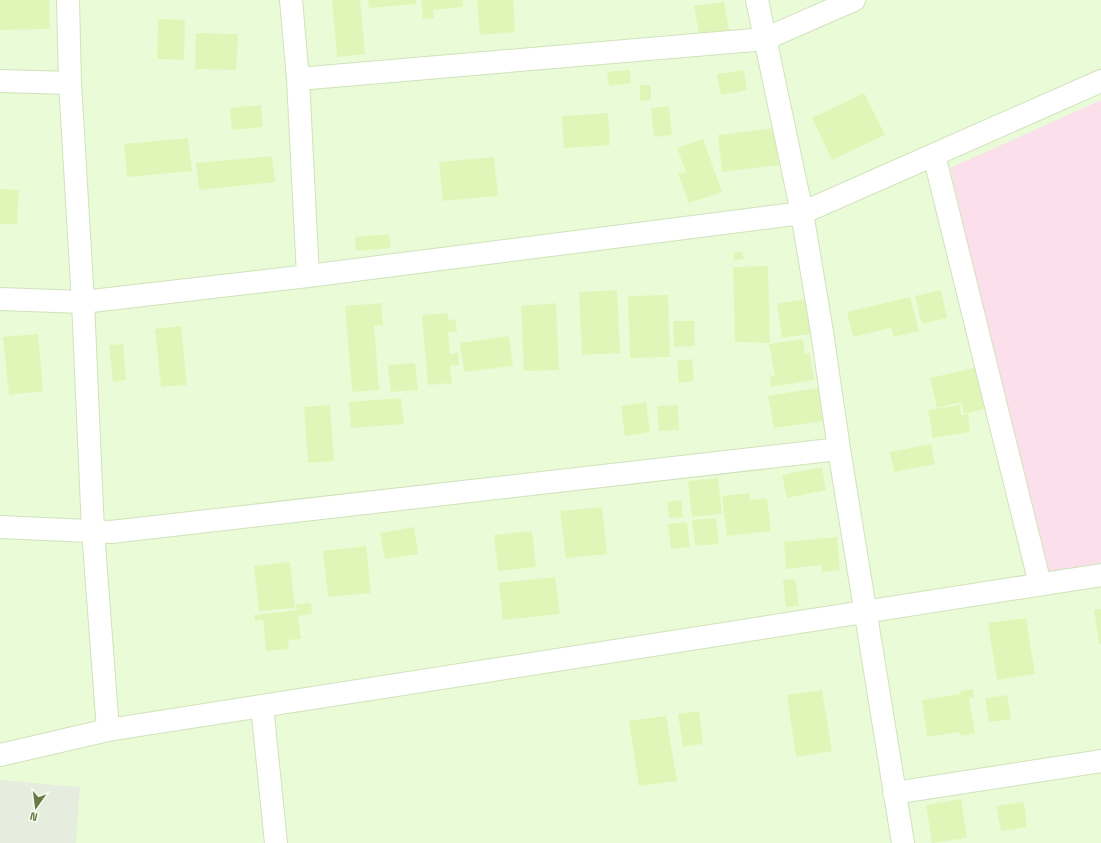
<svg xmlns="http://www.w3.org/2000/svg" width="1101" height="843" font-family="'Space Grotesk',sans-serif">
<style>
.residential{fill:#e9fcd7}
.industrial{fill:#e7edde}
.education{fill:#fbe0eb}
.building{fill:#e0f6b8}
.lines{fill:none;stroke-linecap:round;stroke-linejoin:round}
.minor-casing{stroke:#d1e2bb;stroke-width:24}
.minor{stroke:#fff;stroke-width:22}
</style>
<rect width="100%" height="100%" fill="#effee3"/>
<path class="residential" d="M0,0H1101V843H0Z"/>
<path class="industrial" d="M0,780L80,787L76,843H0Z"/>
<path class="education" d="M1101,100V563L1045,572L950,168Z"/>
<path class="building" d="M0,0H49L50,29L0,30Z
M332,0H360L365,54L337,57Z
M368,0H416V4L369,8Z
M421,0H463V7L433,10L434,18L423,19Z
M477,0H513L515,32L480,35Z
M724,2L729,30L699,35L694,6Z
M158,19L185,20L184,60L157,59Z
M196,33L238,34L236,70L195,69Z
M630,70L631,83L609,86L607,72Z
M744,70L747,90L721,95L717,74Z
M640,85H651V100L640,101Z
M864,93L885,135L832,160L812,118Z
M261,105L263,127L232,130L230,108Z
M669,106L672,135L654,137L651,108Z
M608,113L610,145L564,148L562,116Z
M775,128L779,165L722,172L718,135Z
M188,138L192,171L127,177L124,144Z
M703,139L722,192L689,203L678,174L686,172L677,148Z
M272,156L275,182L199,190L196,163Z
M494,157L498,196L443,201L439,162Z
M0,189L19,190L17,224H0Z
M389,234L391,248L356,251L355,237Z
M742,252L744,259L734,260L733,253Z
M768,266L770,343L735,342L733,267Z
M617,290L620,353L582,355L579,292Z
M941,290L947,318L922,324L915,296Z
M668,295L670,357L630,358L628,296Z
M910,297L919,331L894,337L891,328L853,337L847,312Z
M805,299L811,334L782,338L777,304Z
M381,303L383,325L374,326L379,390L352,392L345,306Z
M556,303L559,370L524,371L521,306Z
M448,313V320L455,319L457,332H448L450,354L458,353L459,365L450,366L452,383L428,385L422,315Z
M673,321H694L695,346L674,347Z
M181,326L187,385L161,387L155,329Z
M38,334L43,391L9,395L3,337Z
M509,336L513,366L464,372L460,343Z
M803,339L805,354L810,353L814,380L771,387L770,377L775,376L769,344Z
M123,344L126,380L113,382L109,345Z
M692,359L694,381L679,383L677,361Z
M415,363L418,390L391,392L388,365Z
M978,367L988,408L964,414L961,402L937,408L930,378Z
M818,388L824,421L774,428L768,396Z
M401,398L404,424L351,428L349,402Z
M646,402L650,432L625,436L621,406Z
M330,405L334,461L308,463L304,407Z
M678,405L679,430L659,431L657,406Z
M960,405L961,415L968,414L970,432L933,438L928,410Z
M931,444L935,464L894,472L890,452Z
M822,467L826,490L787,498L782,475Z
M718,478L722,514L692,517L688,481Z
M749,493L750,500L767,498L771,531L727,536L722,496Z
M681,500L683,517L669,518L667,502Z
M602,507L607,554L566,558L560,511Z
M716,518L719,544L695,546L692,520Z
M687,522L690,547L671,549L668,524Z
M414,527L418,554L385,559L380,533Z
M532,531L536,567L498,571L494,535Z
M837,537L840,570L822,572L821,565L786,569L784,542Z
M366,546L371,593L328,597L323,551Z
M290,562L295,608L259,611L254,566Z
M555,577L560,614L503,620L499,583Z
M795,579L799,606L786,607L783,580Z
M311,603L312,614L298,616L301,639L288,640L289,649L266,651L263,620L255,621L254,615L297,610L296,604Z
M1101,609V644H1099L1094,610Z
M1026,618L1035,674L997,680L988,623Z
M973,689L974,698H969L975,733L961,736L960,732L927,737L922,700L961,694L960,691Z
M822,690L832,751L796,757L787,695Z
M1007,695L1011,719L989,722L985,698Z
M699,711L703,744L683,747L678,714Z
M666,716L677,781L639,786L629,721Z
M961,799L967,838L932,843L926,805Z
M1024,802L1027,827L1001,831L996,806Z"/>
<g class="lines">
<g class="minor-casing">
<path id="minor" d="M68,0L70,83L83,302L93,531L108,730
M291,0L298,79L308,276
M757,0L802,213L822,332L839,449L903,843
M298,79L765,39L854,0
M0,81L70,83
M934,155L1040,584
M0,299L83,302L308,276L802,213L1101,81
M0,527L111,532L839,449
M262,706L276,843
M0,755L108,730L1101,575
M894,793L1101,761"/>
</g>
<use href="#minor" class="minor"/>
</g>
<g transform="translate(36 807) rotate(194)" stroke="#f4ffec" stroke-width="3" paint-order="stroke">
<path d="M0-3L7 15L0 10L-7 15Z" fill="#697946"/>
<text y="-6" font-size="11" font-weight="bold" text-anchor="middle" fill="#697946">N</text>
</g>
</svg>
